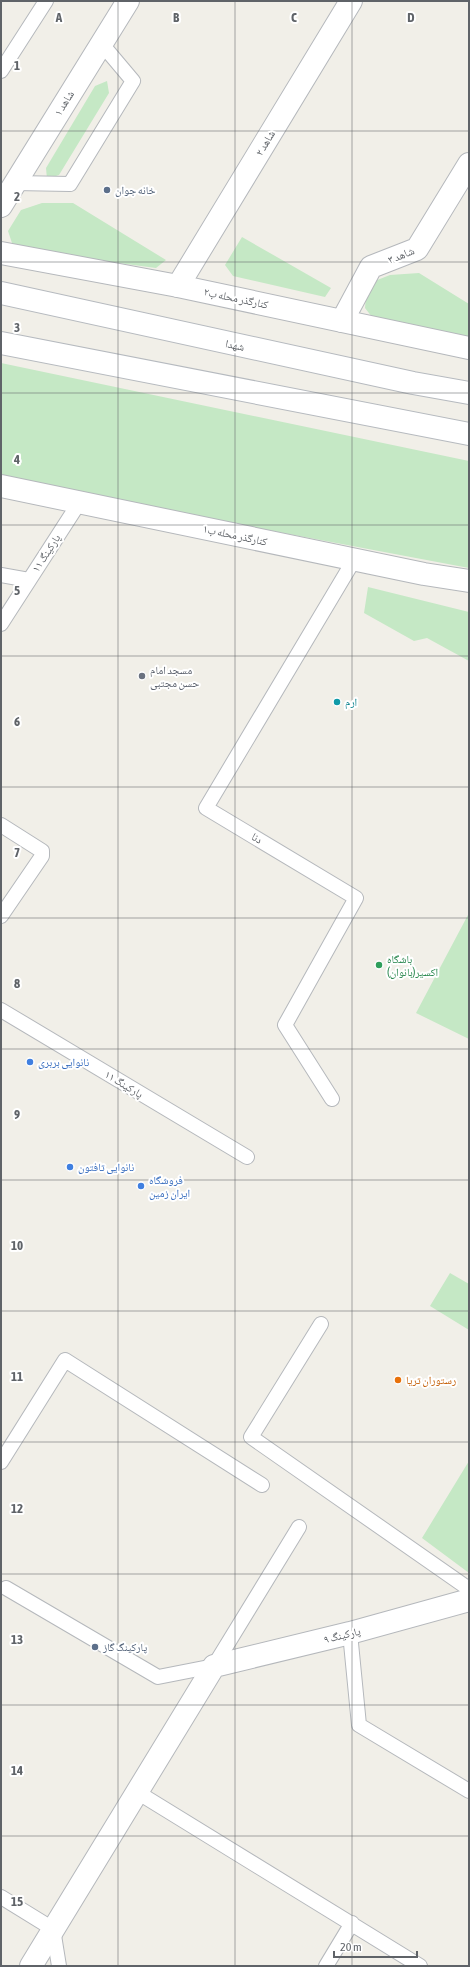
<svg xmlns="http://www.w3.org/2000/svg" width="470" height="1967" font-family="'Asap Condensed','Noto Naskh Arabic',sans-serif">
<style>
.green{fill:#c5e8c5}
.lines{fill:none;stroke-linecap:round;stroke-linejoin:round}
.service-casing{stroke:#b5b8bc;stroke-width:16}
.minor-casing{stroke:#b5b8bc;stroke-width:24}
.tertiary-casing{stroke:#b5b8bc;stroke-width:24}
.secondary-casing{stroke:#b6babf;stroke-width:24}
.service{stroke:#fff;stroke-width:14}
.minor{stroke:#fff;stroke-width:22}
.tertiary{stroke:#fff;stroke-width:22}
.secondary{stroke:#fff;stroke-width:22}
.grid{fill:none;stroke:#5f6368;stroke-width:1;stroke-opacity:0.55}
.service-dot{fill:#5c6f8a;stroke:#fff;stroke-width:1.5}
.worship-dot{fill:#6b7280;stroke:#fff;stroke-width:1.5}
.culture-dot{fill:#0f9aa8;stroke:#fff;stroke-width:1.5}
.leisure-dot{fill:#2e9e5b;stroke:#fff;stroke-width:1.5}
.shop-dot{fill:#3f7fe0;stroke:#fff;stroke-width:1.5}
.food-dot{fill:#e8710a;stroke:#fff;stroke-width:1.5}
.labels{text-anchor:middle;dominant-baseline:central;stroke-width:4;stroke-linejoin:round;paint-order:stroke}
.street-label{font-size:11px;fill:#5f6368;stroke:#fff}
.service-label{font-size:11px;fill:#4e5e75;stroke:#fff;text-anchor:start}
.worship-label{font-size:11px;fill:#5b616d;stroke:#fff;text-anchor:start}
.culture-label{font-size:11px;fill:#0d838f;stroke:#fff;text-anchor:start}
.leisure-label{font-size:11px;fill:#27864d;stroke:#fff;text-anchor:start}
.shop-label{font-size:11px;fill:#366cbe;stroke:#fff;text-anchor:start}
.food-label{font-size:11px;fill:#c56008;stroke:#fff;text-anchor:start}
.grid-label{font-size:13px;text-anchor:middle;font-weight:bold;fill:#5f6368;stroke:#fff;stroke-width:4;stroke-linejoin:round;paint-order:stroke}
</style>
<rect width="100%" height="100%" fill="#f1efe8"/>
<path class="green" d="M107,81L109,93L59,175L47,179L46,168L95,86Z
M42,203H73L166,260L156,268L14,249L8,231L21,210Z
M242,237L331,288L325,297L233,276L225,265Z
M419,273L469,304V340L372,317L365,308L367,284L390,275Z
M1,363L469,461V568L77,494L1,475Z
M368,587L469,612V661L427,638L414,641L364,613Z
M469,913V1039L416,1013Z
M450,1273L469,1284V1330L430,1306Z
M469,1461V1573L422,1538Z"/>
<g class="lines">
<g class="service-casing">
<path id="service" d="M1,71L46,1
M15,183L70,184L133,81L101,43
M1,575L29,580
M1,624L79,503
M1,825L42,851V856L1,916
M1,1010L247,1157
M332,1099L285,1025L356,898L206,808L354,560
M321,1324L251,1437L469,1589
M1,1462L65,1360L262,1485
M6,1588L158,1677L214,1666L299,1527
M350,1633L359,1725L469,1791
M137,1792L420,1966
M1,1897L53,1929L59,1966
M326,1966L352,1923"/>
</g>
<g class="minor-casing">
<path id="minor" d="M1,206L128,1
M178,286L351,1
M342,321L371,267L417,249L469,164"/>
</g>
<g class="tertiary-casing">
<path id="tertiary" d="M1,253L178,286L469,348
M1,486L424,574L469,581
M31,1966L214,1666L350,1633L469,1600"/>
</g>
<g class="secondary-casing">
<path id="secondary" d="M1,293L413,383L469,393
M1,343L469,434"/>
</g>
<use href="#service" class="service"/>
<use href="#minor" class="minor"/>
<use href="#tertiary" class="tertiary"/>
<use href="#secondary" class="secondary"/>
</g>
<path class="grid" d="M118,1V1966M235,1V1966M352,1V1966M1,131H469M1,262H469M1,393H469M1,525H469M1,656H469M1,787H469M1,918H469M1,1049H469M1,1180H469M1,1311H469M1,1442H469M1,1574H469M1,1705H469M1,1836H469"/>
<g class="service-dot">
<circle cx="107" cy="190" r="4"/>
<circle cx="95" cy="1647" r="4"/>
</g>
<circle class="worship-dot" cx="142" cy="676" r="4"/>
<circle class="culture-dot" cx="337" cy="702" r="4"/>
<circle class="leisure-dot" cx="379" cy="965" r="4"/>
<g class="shop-dot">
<circle cx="30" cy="1062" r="4"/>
<circle cx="70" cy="1167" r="4"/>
<circle cx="141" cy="1186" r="4"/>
</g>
<circle class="food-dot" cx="398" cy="1380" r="4"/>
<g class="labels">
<g class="street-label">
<text transform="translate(64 103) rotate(-58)">شاهد ۱</text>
<text transform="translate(265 143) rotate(-59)">شاهد ۲</text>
<text transform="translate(401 255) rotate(-22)">شاهد ۳</text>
<text transform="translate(236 298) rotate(12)">کنارگذر محله ب۲</text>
<text transform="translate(235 345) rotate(12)">شهدا</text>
<text transform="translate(235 535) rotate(12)">کنارگذر محله ب۱</text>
<text transform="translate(46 553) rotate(-57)">پارکینگ ۱۱</text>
<text transform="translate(257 838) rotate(31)">دنا</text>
<text transform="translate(124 1084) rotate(31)">پارکینگ ۱۱</text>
<text transform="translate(342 1635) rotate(-14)">پارکینگ ۹</text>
</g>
<g class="service-label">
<text x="115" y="190">خانه جوان</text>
<text x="103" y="1647">پارکینگ گاز</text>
</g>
<g class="worship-label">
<text x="150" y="670">مسجد امام<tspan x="150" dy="13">حسن مجتبی</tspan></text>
</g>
<g class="culture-label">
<text x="345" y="702">ارم</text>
</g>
<g class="leisure-label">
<text x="387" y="959">باشگاه<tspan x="387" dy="13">اکسیر(بانوان)</tspan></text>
</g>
<g class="shop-label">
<text x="38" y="1062">نانوایی بربری</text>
<text x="78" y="1167">نانوایی تافتون</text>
<text x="149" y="1180">فروشگاه<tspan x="149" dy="13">ایران زمین</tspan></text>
</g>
<g class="food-label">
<text x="406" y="1380">رستوران تریا</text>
</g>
</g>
<g class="grid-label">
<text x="59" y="22">A</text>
<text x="176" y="22">B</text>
<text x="294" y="22">C</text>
<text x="411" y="22">D</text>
<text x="17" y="70">1</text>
<text x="17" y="201">2</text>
<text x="17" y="332">3</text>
<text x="17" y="464">4</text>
<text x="17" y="595">5</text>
<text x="17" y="726">6</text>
<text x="17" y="857">7</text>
<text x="17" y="988">8</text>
<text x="17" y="1119">9</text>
<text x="17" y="1250">10</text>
<text x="17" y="1381">11</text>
<text x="17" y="1513">12</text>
<text x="17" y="1644">13</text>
<text x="17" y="1775">14</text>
<text x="17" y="1906">15</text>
</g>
<rect width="470" height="1967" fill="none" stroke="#5f6368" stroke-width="4"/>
<path d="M334 1951v6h83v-6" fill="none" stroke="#5f6368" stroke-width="2"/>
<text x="340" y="1951" font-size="12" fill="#5f6368" stroke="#ffffff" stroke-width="3" paint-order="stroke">20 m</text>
</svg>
